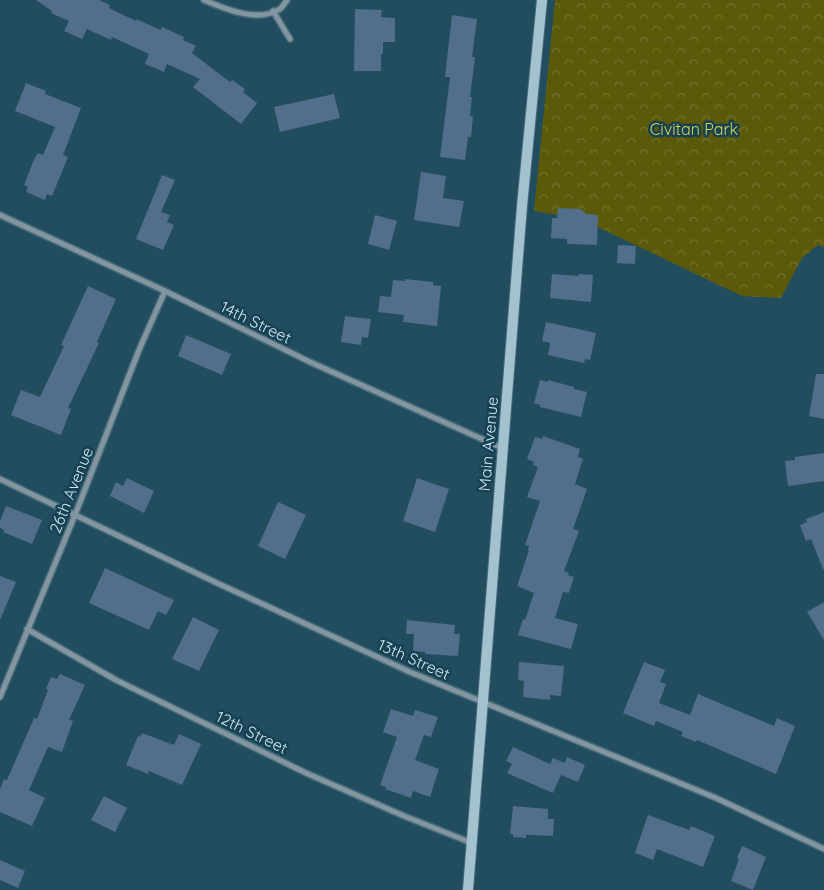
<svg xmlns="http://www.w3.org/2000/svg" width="824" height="890" font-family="Quicksand,sans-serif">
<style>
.forest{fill:url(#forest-crowns)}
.building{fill:#516e8a}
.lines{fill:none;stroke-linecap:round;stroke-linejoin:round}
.minor-casing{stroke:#456b7c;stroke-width:8}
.secondary-casing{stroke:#456b7c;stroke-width:12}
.minor{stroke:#83959f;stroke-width:5}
.secondary{stroke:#a3c1cf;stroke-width:10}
.labels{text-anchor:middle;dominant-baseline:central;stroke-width:5;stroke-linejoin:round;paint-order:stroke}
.park-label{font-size:16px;fill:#d6d551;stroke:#164254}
.street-label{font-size:16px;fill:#cfe5f0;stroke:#164254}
</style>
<defs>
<pattern id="forest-crowns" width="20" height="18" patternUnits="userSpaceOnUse" patternTransform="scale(1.25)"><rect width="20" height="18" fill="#5b5a0b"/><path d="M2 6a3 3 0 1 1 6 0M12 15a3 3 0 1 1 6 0" fill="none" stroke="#72722f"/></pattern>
</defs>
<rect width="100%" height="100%" fill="#224d5f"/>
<path class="forest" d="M555,0H824V247L818,245L802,258L781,298L742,296L581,219L534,211Z"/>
<path class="building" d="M36,0H99L110,5L109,8L136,21V19L161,30L162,27L184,37L183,40L196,46L192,53L230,82L232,80L245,89L243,92L257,103L241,124L193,87L200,79L167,64L164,72L145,64L149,54L112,37L111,40L87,29L82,39L64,31L69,21L51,13L52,11Z
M355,9L382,10L381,17L395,18V42H383V54H381V71H354Z
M452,15L477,19L472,57H475L470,97H472L470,116L473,117L471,137H468L465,160L440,157L450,77H445Z
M26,83L46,91L45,94L81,108L63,155L68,157L52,196L47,194L45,200L26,192L28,187L24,185L35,157L38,153L43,155L55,127L15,111Z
M334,94L340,118L280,132L274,107Z
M421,172L446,176L443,198L464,201L459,227L414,220Z
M162,175L175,180L161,212L170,215L167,222L174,225L163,250L136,239Z
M558,208L580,209L587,214L598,215L597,245L567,244V239L551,238L552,218H557Z
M375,215L397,221L389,250L368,244Z
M618,245L636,246L635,264L617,263Z
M552,274L579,276V274L593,275L591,302L550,298Z
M405,279L433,282V285L441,286L437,326L403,322L404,315L378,312L380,296L391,297L393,280L405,281Z
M88,286L116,299L97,342L99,343L68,408L71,409L61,435L11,415L21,390L40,397L64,346L61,345Z
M345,316L371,319L368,338L362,337L361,345L341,342Z
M546,322L596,333L590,360L585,359L584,363L548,355L550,343L542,341Z
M186,335L231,354L222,375L178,356Z
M816,374H824V419L809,416Z
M540,380L548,382V380L574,387V389L587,392L581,417L540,407V405L534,403Z
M543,436L580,449L578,457L583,459L575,484L587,489L573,529L579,531L564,571L569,573L568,575L574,577L569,593L563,592L555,618L578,624L571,649L518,635L523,619L525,620L534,593L517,586L529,550H528L529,546L525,545L540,501L527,497L538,467L533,465L534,462L527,459L535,437L542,439Z
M824,453V481L788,486L785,461L795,460V457Z
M127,478L154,491L144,513L110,496L116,482L123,486Z
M417,478L449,489L435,532L403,521Z
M278,502L306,515L285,559L258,546Z
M6,506L42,520L32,544L3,532L4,530L0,528V521Z
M824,512V569H823L811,539L806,541L800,525L807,522L806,519Z
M105,568L174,600L166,615L158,611L149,630L89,603Z
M0,576L16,582L0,620Z
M824,602V640L807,612Z
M193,617L219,630L199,671L172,659Z
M407,620L455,625L454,634H460L458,656L425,654V652L413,651L414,634H406Z
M519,662L564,666L561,696L550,695V700L523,697L524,681L518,680Z
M644,662L665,670L660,682L666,684L659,703L690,715L698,694L774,726L777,718L795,726L776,774L697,740L696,742L681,736L683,732L656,721L654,726L623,713Z
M60,674L85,685L69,720L73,721L62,752L48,747L29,790L45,798L32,826L0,812V789L4,779L7,780L34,718L37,719L48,690L46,689L51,677L57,679Z
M391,709L413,716L415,710L438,717L431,737L424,735L415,760L439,769L430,797L413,791L411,798L385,789L386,787L380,785L397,737L383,732Z
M142,733L174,745L179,734L201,744L182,785L149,771L148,774L126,765L138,736L140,737Z
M513,747L550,764L553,758L565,763L567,757L585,765L578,782L561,775L553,793L507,773L512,764L506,761Z
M104,796L127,808L115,832L91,820Z
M513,806L548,809V819H554L553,836L533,835H526V838L513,837V834H510Z
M648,815L689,830L691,826L715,836L703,867L657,849L653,860L635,853Z
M742,846L766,857L753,890L731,881L739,859L737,858Z
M0,860L25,871L18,888L0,880Z"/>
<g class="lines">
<g class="minor-casing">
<path id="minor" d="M204,0C225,9 258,23 280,9C282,7 285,3 287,0
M273,11L290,39
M0,215L165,291L310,362L502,448
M0,479L217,583L410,672L716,798L824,849
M27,629L116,680L306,773L404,816L472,843
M0,697L75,515L139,350L165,291"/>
</g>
<g class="secondary-casing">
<path id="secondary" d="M468,890L522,206L542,0"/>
</g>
<use href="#minor" class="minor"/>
<use href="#secondary" class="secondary"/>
</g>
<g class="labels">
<g class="park-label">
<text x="694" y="129">Civitan Park</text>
</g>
<g class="street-label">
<text transform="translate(256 322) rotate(26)">14th Street</text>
<text transform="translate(488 444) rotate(-85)">Main Avenue</text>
<text transform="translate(71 490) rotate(-68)">26th Avenue</text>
<text transform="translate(414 659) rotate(24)">13th Street</text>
<text transform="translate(252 732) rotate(26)">12th Street</text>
</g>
</g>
</svg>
